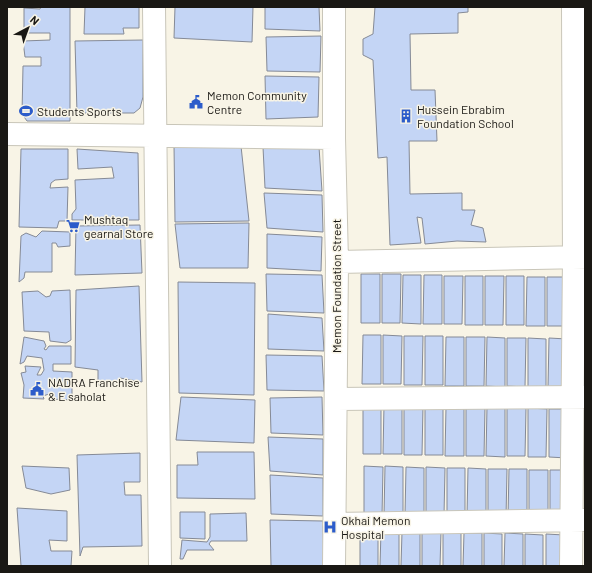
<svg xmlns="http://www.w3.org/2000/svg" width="592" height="573" font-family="Barlow,sans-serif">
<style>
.building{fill:#c4d5f5;stroke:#858a96}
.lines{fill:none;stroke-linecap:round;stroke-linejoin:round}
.minor-casing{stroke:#c9c6b9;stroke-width:24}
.minor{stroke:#fff;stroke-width:22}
.labels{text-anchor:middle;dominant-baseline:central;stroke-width:3;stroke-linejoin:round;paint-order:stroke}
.poi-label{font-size:12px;fill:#1a1814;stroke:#f8f4e6;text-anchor:start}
.street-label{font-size:12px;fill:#1a1814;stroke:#f8f4e6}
</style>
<rect width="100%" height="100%" fill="#f8f4e6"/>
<path class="building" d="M41,7H70V121H27L22,114L23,66H41V57H25L23,41L50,40V33H24V8L40,9Z
M85,7H139V28H123L124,34H84Z
M175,7H253L252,42L174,38Z
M265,7H319L320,31L265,29Z
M375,7H468V12L458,13V33L410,34L411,90H435L437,141H409L410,194L462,193V210H475L471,225L483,228L486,242L457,241L425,244L422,218L417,217L421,243L390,245L387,157L378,158L373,60L363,55V39L373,34Z
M321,36L320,72L267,71L266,37Z
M143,40V97L140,108L134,113H77L75,41Z
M265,76L319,77L318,117L266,119Z
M174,145L241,146L249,221L175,222Z
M263,147H319L322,191L265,188Z
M21,149H68V179L55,180L51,183L50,188L68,187L67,221H59L57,228L19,227Z
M77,149L138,153L139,220H72V214L76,209L75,180L114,178L112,167L78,169Z
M264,193L322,195L323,232L267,228Z
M249,223L248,268H180L175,224Z
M140,225L142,273L75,275L76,226Z
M42,231L70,232V246L58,247L56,243H52V272H25L24,278L19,282L21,236L26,233L36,237Z
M267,234L322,237L321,271L267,268Z
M266,274L322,275L324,313L267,311Z
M361,274H380V323H361Z
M382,274H401L400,323H382Z
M403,275H421V324L402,323Z
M424,275H442V324H423Z
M444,276H463L462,324H444Z
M465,276H483V325H465Z
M485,276H504L503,325H485Z
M506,276H524V325H506Z
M527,277H545V326H526Z
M547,277H566L565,326H547Z
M583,278H585V326H583Z
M178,282L255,283L254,395L179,393Z
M139,286L142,382L120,378L123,386L98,385V370L75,367L76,290Z
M70,290L71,340L66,343L50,341L49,332L24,331L22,292L38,291L46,297L50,296L52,291Z
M268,314L322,318L324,351L268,349Z
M363,335H381V384H362Z
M383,335L402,336L401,384H383Z
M404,336H423L422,385H404Z
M425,336H443V385H425Z
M24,337L44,341L46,346L44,349L46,350L49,346H71V364H53V371L72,372V400L51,399L49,394L43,396L44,399L23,398L24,385L21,373L26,372L25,366L41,367L37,375H41L44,370L42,358L27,356L24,362L20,364Z
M446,337H464V386H445Z
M466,337H485L484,386H466Z
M487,337L505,338V387L486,386Z
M507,338H526L525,387L507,386Z
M528,338L546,339V387H528Z
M549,338L567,339V388L548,387Z
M584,339H585V388H584Z
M266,355L322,356L324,391L267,390Z
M181,397L255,400L254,443L176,440Z
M322,397L323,435L271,433L270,398Z
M363,405H381V454H363Z
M384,405L402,406V454H383Z
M404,406H423L422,455H404Z
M425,406H443V455H425Z
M446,407H464V456H445Z
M466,407H485L484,456H466Z
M487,407L505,408V457L486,456Z
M507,407L526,408L525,456H507Z
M528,408L547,409L546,457H528Z
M549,409H567V458L549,457Z
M268,437L323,439V475L270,471Z
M197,452H254L255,499L177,498V465H198Z
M140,453V482H124L125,495H141L142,546L83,547L80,556L77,455Z
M22,466L69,468L70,490L51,494L26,488Z
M364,466L383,467L382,516L364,515Z
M385,466L403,467V516H384Z
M406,467L424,468V516H405Z
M426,467L445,468L444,516H426Z
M447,468H465V517H447Z
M468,468L486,469V518L467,517Z
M488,469H507L506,518H488Z
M509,469H527V518H508Z
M529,470H548V519L529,518Z
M550,470H569L568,519H550Z
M270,475L323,478V516L271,514Z
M17,508L67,511V541L49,540L51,551H72L71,566H21Z
M180,512H205V539L180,538Z
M246,513L247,541H211L209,544L214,550H187L183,559H180L182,540L207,542L210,537V514Z
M270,520L323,521L324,566H271Z
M360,531H378V566H360Z
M381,531H399V566H380Z
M402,532H420V566H401Z
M422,532H441L440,566H422Z
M443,533H461V566H443Z
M464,533H482V566H463Z
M484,533L502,534V566H484Z
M505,533L523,534V566H504Z
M525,534L543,535V566H525Z
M546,534L564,535V566H546Z"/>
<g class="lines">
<g class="minor-casing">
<path id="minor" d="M154,7L160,566
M334,7V138L337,262L334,566
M7,134L334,138
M337,262L585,257
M336,399L585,397
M334,524L585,520
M571,566L574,257L573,7"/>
</g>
<use href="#minor" class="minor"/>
</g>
<defs>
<g id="civic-bare" transform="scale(1.08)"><path d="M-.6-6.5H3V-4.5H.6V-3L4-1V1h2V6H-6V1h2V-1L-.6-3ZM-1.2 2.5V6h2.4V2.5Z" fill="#2c5cca" stroke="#f8f4e6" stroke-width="2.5" paint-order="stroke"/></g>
<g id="stadium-bare" transform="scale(1.08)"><path d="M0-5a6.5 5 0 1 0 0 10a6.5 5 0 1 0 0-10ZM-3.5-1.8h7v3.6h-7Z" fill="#2c5cca" stroke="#f8f4e6" stroke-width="2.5" paint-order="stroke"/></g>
<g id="building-bare" transform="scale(1.08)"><path d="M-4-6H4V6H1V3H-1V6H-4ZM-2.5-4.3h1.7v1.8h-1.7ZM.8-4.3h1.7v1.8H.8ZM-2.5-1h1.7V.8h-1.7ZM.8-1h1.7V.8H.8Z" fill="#2c5cca" stroke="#f8f4e6" stroke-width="2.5" paint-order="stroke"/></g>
<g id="supermarket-bare" transform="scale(1.08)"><path d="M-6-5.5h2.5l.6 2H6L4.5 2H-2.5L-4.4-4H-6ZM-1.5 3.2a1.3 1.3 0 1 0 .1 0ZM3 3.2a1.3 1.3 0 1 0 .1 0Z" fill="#2c5cca" stroke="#f8f4e6" stroke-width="2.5" paint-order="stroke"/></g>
<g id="hospital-bare" transform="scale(1.08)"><path d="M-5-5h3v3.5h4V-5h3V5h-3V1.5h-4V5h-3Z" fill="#2c5cca" stroke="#f8f4e6" stroke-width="2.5" paint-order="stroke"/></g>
</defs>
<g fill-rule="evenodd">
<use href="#civic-bare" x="196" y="102"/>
<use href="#stadium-bare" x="26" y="111"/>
<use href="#building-bare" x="406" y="116"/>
<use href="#supermarket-bare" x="73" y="226"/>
<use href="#civic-bare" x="37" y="389"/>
<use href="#hospital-bare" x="330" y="527"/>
</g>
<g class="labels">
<g class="poi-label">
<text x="207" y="95">Memon Community<tspan x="207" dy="14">Centre</tspan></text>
<text x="417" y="109">Hussein Ebrabim<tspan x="417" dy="14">Foundation School</tspan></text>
<text x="37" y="111">Students Sports</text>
<text x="84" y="219">Mushtaq<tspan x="84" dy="14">gearnal Store</tspan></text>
<text x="48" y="382">NADRA Franchise<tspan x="48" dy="14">&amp; E saholat</tspan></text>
<text x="341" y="520">Okhai Memon<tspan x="341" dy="14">Hospital</tspan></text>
</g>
<g class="street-label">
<text transform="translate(336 286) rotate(-90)">Memon Foundation Street</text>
</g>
</g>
<rect width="592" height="573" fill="none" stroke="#1a1814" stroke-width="16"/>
<g transform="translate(28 28) rotate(41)" stroke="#f8f4e6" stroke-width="3" paint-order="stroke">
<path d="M0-3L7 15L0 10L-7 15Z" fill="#1a1814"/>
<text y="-6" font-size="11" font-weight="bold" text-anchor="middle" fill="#1a1814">N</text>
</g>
</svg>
